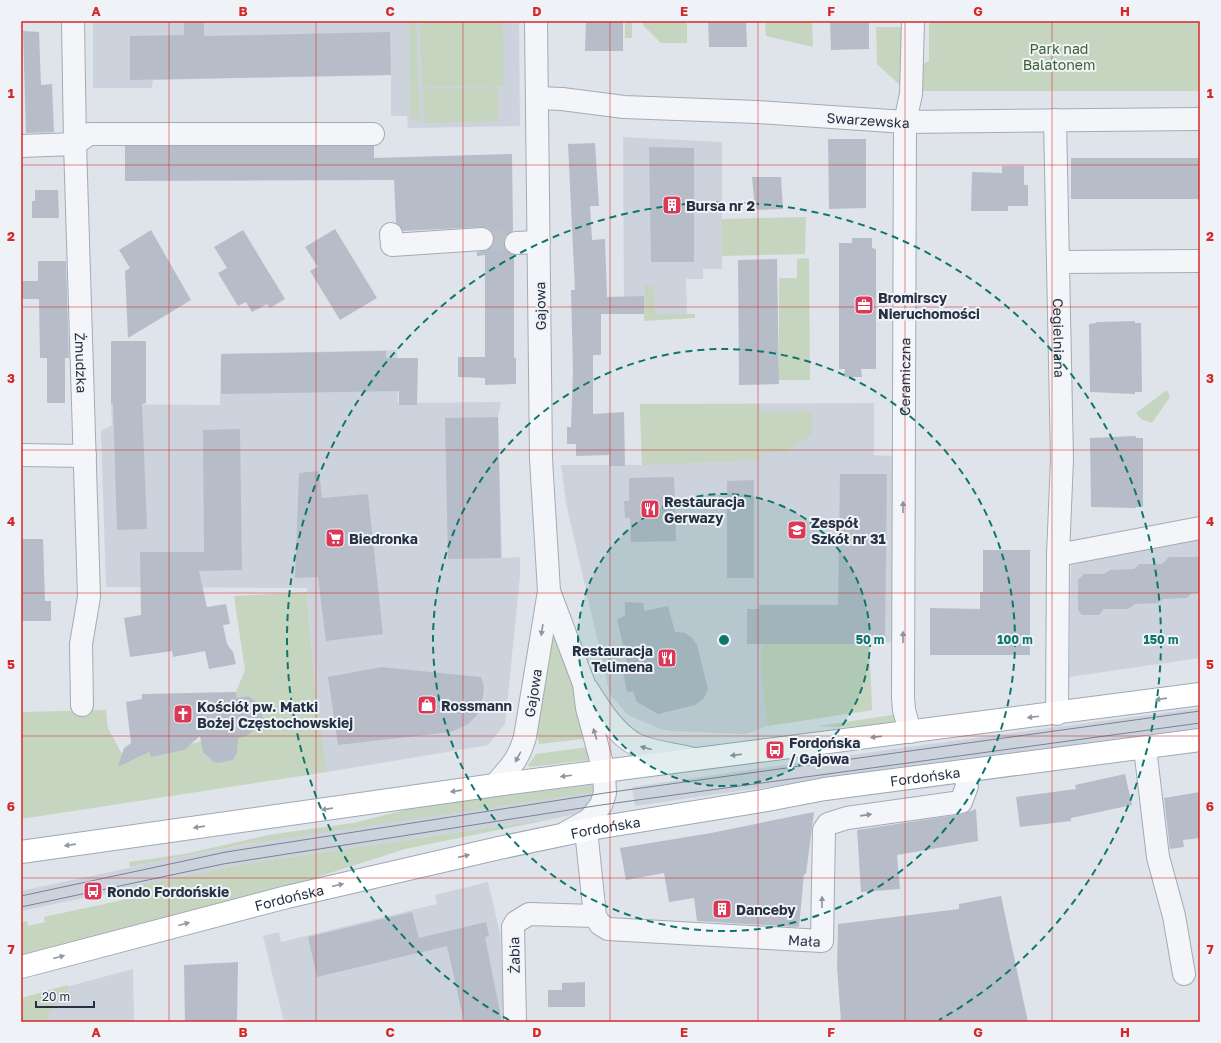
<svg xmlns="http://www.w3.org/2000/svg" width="1221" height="1043" font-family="'Golos Text',sans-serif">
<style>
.built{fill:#cdd3dc}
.green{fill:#c6d5c0}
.building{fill:#b6bdc8}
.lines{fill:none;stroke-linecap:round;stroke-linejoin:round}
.minor-tunnel{stroke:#bac0c9;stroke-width:22;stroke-dasharray:22 11;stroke-linecap:butt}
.minor-casing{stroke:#a4abb5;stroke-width:24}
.major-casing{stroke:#9da9b7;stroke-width:24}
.minor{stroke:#f3f5f8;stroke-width:22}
.major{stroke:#fff;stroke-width:22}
.tram{stroke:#778496;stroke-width:1}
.oneway{fill:#8c949e}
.oneway2{fill:#9298a1}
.grid{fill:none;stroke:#d62828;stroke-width:1;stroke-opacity:0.55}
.ring{fill:none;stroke:#0f766e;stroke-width:2;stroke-dasharray:7 5}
.labels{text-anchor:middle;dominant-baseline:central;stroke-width:4;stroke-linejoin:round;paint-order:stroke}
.park-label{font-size:14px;fill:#3d6132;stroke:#eff3f7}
.street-label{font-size:14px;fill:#263243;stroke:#eff3f7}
.poi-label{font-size:14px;font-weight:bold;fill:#263243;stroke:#eff3f7;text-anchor:start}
.centre{fill:#0f766e;stroke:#eff3f7;stroke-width:2}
.ring-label{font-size:12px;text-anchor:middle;font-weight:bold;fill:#0f766e;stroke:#eff3f7;stroke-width:4;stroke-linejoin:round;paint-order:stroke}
.neatline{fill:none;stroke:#d62828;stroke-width:1.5}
.grid-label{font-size:13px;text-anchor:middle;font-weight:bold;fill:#d62828}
</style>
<rect width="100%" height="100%" fill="#dfe4ea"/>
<path class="built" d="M93,21H519L520,126L408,128L407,116H391V75L153,80L152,88H93Z
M623,137L722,142V269H703V279H686L687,314H624Z
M397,350L398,403L501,402L498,417L502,558L520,557V576L505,724L488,745L327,772L314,676L307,588L106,587L101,431L112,425L111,404L220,405L221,354Z
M874,403V455L892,456V642L869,644L872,710L767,726L746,734L670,731L660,729L628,715L610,695L566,503L561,465H642L640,404Z
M1200,539V658L1069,677L1071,563Z
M1200,708V728L921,765L635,806L632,787L886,750Z
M596,792L586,808L573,815L263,861L21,911V891L161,861L296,835Z
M488,882L500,933L505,1022H284L263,936L279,932L281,942L437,904L435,895Z
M133,969L134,1022H21V999Z"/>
<path class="green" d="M409,21H416L420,120H410Z
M420,21H503L504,86L422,87Z
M625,21H632V38H625Z
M643,21H687V43H661L643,25Z
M765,21H812L813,47L766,36Z
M929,21H1200V91H921L918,66L929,61Z
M876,27H905L904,89L877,64Z
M498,87L499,121L424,123L423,89Z
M806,217L805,254L722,256V219Z
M809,258L810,380H779V278H797V259Z
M645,285H654L655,314H695V318L644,321Z
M1167,390L1170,397L1152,423L1141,419L1136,413Z
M640,404H760V412L812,411V435L785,452L762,453L761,445V460L642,465Z
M307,592L314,676L327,772L21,819V712L106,710L108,728L123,756L130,761L149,751L151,757L201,741C205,762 214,764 233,760L237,753V738C257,733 255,722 260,704L254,700L250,701L248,696L236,698V692L245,670L234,596Z
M554,610L586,736L583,739L539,744L538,740V732Z
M763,644H869L872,710L767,726L761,661Z
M899,714L897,723L855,728L818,726Z
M588,747L590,760L529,767L528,765L536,754Z
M591,785L595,787L596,792L247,844L130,867L129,862L185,854L268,835L353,823L421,806Z
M567,816L405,849L305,881L21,956V922L27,921L28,926L45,922L44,917L137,897L135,886L263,861Z
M67,985L72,1000L60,996L44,1022H21V998Z"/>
<path class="building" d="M184,21H204V36L390,32L391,75L130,80V36L184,35Z
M586,21H623V51H585Z
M708,21H746L747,47H709Z
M830,21H869V49L831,50Z
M23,31L39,32L41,85L52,84L54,132L26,133Z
M828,139H866V208L829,209Z
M595,143L599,206H590L592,240L605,239L607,297L644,296V314H601V355H593V414L624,412L625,466H609V455L576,456V444H567V427H571L573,370L571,290H575L568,144Z
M125,146H374V158L512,154L513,231L505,237L504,243L506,250L514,255V358H516V384L485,385V378L458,377V357H485V255L477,256V252L489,250L493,244L494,238L493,232L488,228L481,227L403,231L396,223L394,180L125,181Z
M649,147L694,148V262H651Z
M1071,158H1200V199H1071Z
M1002,166H1024V185H1028V206H1008V211H971L972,172L1002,173Z
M752,177H781L783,209L755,210Z
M35,190H58L59,218H32V201H35Z
M335,229L377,298L340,320L310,271L318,267L305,247Z
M151,230L191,300L128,338L125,271L130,268L119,250Z
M243,230L285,299L270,308L267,304L252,312L246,302L238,306L218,273L227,268L214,247Z
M852,238H872V248L876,249V369H861L862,377H844L845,369H839V243H852Z
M777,259L779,384L739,385L738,260Z
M38,261H66L69,358H65V403H47V358H40L39,299H21V281H38Z
M1135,321V323H1141L1142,392H1135V394L1090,392L1089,324L1096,323V322Z
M111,341H146V403L142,404L147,529L117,530L113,404H111Z
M386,351V358H418L417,405H399V391L221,394V354Z
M498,417L501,558L448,559L445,418Z
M240,429L242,570L199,571L207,607L226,604L230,624L223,625L227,644L233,652L236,664L209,669L205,651L173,657L172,651L130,657L124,618L141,615L140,552H204L203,430Z
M1136,436V438H1143V507H1136V508L1091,507L1090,438Z
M319,471L322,498L368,494L383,634L326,641L318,577L295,578L299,473Z
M840,474H887L885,644H747V609H759V605H838Z
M674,477L676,541L631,542L630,518H625L624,501H629V478Z
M754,480V578H727V481Z
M21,539H43L45,601H51V621H21Z
M983,550H1030V655H930V608L980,609V592H983Z
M1169,557H1200V593H1192L1187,598L1163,599L1158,603L1135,604L1128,609H1104L1099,615H1082L1078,610V580L1084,574H1104L1110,570L1134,569L1139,564H1162Z
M625,602L643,603L644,611L668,606L675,632L685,633L692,638L697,645L708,689L704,698L695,705L658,714L637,702L633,691L627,692L622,668L628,667L617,619L625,616Z
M381,667L481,677L484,687L483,697L478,714L468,724L451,732L338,745L328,677Z
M236,692V698L248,696L260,704L263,722L248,735L238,738L237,753L233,760L218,763L212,761L203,752L200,736L184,750L151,757L149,752L118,767L124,748L131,743L126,702L142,699V694Z
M1125,774L1132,805L1071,818V821L1020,827L1016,797L1076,789L1075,785Z
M1200,792V838L1183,840L1184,847L1170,849L1164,798Z
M976,809L978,841L897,855L900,889L861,892L857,830L963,814Z
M814,812L806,874H804L799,927L697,921L694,898L669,902L664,873L626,880L620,848L711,833Z
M1001,896L1028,1022H841L837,967L838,924L959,909V904Z
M412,912L419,938L486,922L489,936L485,937L502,1022H464L447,946L317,977L308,937Z
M238,962L237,1022H185L184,965Z
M585,982V1007H548V990H562V983Z"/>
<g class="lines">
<path class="minor-tunnel" d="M482,239L516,243"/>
<g class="minor-casing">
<g id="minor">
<path id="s1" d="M73,21L75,144L89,597L81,644L82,705"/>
<path id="s2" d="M537,98L562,99L624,107L757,112L905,122L1200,119"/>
<path id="s3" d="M1055,120L1062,459L1058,555L1057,714"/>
<path d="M21,146L75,144L89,134H373"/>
<path d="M391,234L392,245L482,239"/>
<path d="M516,243L539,242"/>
<path d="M1058,262L1200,261"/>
<path d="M21,455L85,456"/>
<path d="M1058,555L1200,528"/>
<path d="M549,591L584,684L587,708L604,771L605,793L601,805L589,820L567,832"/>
<path d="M588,690C600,709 616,735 637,745C654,753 676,754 694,759"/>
<path id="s4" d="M910,732L904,710L903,697L905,122L911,94L913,21"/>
<path d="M1145,748L1158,857L1174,916L1184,974"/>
<path id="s5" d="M495,785C510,767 518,761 525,737L549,591L541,459L536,21"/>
<path id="s6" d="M586,830L595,916L600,924L608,929L822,941L824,830L828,824L847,818L961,802L967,786L965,771"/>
<path d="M515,1022L513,927L516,922L529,914L595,916"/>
</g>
</g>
<g class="major-casing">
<g id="major">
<path d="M21,852L495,785L1200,694"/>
<path id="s7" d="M21,967L287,897L499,848L590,829L762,801L825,789L1200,740"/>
</g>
</g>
<use href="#minor" class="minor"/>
<use href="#major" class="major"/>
<path class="tram" d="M21,896L226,852L605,793L1200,711
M21,907L223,864L601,805L1200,723"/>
</g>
<defs><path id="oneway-solid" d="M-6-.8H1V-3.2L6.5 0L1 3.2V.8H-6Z"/></defs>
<g class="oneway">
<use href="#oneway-solid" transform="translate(903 507) rotate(-90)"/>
<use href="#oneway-solid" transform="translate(542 630) rotate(99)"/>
<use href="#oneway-solid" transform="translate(903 637) rotate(-90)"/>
<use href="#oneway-solid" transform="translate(595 734) rotate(-107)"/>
<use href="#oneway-solid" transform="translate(646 748) rotate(-165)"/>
<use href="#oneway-solid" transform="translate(518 757) rotate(118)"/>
<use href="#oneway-solid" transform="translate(866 815) rotate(-8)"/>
<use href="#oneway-solid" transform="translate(822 902) rotate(-89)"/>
</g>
<g class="oneway2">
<use href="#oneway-solid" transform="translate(1161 699) rotate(172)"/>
<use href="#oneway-solid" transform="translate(1033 717) rotate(173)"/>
<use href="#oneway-solid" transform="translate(876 737) rotate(173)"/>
<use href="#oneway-solid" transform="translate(736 755) rotate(173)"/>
<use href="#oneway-solid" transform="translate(566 776) rotate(173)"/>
<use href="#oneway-solid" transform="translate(456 791) rotate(172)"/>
<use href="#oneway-solid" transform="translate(327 809) rotate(172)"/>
<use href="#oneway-solid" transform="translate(199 827) rotate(172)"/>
<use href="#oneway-solid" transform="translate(70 845) rotate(172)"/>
<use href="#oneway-solid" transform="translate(464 856) rotate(-13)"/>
<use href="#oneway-solid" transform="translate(338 885) rotate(-13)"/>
<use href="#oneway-solid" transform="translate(184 924) rotate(-15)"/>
<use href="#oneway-solid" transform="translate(59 957) rotate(-15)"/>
</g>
<path class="grid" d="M169,21V1022M316,21V1022M463,21V1022M610,21V1022M758,21V1022M905,21V1022M1052,21V1022M21,165H1200M21,307H1200M21,450H1200M21,593H1200M21,736H1200M21,878H1200"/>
<circle cx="724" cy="640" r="146" fill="#0f766e" fill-opacity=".12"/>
<g class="ring">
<circle cx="724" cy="640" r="146"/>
<circle cx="724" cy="640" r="291"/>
<path d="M509 1020A437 437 0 1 1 939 1020"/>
</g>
<defs>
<g id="building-square" transform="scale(1)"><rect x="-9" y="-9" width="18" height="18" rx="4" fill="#dd3756" stroke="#eff3f7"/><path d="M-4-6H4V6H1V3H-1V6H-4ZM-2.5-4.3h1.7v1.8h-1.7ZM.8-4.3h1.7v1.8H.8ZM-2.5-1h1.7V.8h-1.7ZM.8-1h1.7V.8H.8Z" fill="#fff"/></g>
<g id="office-square" transform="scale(1)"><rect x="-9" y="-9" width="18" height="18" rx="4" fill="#dd3756" stroke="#eff3f7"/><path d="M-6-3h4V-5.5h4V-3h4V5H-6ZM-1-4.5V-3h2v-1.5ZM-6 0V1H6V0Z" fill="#fff"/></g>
<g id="restaurant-square" transform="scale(1)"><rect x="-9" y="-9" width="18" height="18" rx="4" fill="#dd3756" stroke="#eff3f7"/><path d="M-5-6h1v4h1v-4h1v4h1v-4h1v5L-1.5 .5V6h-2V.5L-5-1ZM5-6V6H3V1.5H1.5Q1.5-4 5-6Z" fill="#fff"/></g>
<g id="school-square" transform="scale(1)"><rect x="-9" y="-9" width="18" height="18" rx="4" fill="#dd3756" stroke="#eff3f7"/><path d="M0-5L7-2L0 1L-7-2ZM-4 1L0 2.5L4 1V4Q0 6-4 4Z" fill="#fff"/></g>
<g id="supermarket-square" transform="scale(1)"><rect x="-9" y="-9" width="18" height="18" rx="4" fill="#dd3756" stroke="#eff3f7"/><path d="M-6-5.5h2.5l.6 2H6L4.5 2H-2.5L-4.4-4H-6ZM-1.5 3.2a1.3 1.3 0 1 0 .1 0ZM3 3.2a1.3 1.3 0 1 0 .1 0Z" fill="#fff"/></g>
<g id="shop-square" transform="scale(1)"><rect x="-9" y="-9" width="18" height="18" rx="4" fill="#dd3756" stroke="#eff3f7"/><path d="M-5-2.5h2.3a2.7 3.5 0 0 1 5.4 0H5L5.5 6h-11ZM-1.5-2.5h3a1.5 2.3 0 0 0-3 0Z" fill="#fff"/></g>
<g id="church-square" transform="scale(1)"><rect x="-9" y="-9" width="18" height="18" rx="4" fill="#dd3756" stroke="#eff3f7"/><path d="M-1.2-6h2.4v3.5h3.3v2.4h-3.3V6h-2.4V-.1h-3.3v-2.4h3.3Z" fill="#fff"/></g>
<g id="bus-square" transform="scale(1)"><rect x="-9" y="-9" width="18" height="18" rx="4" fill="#dd3756" stroke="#eff3f7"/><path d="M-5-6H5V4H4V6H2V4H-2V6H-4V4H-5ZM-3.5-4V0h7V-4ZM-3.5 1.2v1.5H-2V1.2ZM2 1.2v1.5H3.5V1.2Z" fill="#fff"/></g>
</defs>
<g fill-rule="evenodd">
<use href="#building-square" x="672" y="205"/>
<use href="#office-square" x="864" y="305"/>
<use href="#restaurant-square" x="650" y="509"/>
<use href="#school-square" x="797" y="530"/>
<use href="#supermarket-square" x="335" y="538"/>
<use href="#restaurant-square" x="667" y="658"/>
<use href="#shop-square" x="427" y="705"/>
<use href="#church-square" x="183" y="714"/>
<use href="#bus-square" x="775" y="750"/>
<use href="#bus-square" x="93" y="891"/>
<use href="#building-square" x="722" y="909"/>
</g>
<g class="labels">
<g class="park-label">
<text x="1059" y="48">Park nad<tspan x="1059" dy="16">Balatonem</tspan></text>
</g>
<g class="street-label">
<text stroke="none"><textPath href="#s2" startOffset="332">Swarzewska</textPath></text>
<text transform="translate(540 306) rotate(-91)">Gajowa</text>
<text stroke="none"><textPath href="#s3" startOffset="218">Cegielniana</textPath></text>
<text stroke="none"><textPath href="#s1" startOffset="342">Żmudzka</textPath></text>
<text stroke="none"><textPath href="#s4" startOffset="356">Ceramiczna</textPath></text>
<text stroke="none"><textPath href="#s5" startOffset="102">Gajowa</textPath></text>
<text stroke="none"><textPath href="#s7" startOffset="925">Fordońska</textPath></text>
<text stroke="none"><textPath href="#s7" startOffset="601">Fordońska</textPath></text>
<text stroke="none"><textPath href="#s7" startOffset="277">Fordońska</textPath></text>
<text stroke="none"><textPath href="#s6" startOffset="302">Mała</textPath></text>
<text transform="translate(514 955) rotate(-91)">Żabia</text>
</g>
<g class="poi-label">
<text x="686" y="205">Bursa nr 2</text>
<text x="878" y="297">Bromirscy<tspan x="878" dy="16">Nieruchomości</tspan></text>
<text x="664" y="501">Restauracja<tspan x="664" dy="16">Gerwazy</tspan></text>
<text x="811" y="522">Zespół<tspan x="811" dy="16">Szkół nr 31</tspan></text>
<text x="349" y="538">Biedronka</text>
<text x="653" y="650" text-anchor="end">Restauracja<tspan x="653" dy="16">Telimena</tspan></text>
<text x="441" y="705">Rossmann</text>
<text x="197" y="706">Kościół pw. Matki<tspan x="197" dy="16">Bożej Częstochowskiej</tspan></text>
<text x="789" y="742">Fordońska<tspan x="789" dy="16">/ Gajowa</tspan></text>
<text x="107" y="891">Rondo Fordońskie</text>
<text x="736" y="909">Danceby</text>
</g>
</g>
<circle cx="724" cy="640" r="6" class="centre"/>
<g class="ring-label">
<text x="870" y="644">50 m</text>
<text x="1015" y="644">100 m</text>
<text x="1161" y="644">150 m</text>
</g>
<rect width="1221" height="1043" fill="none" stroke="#eff3f7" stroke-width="44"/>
<path d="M36 1001v6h58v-6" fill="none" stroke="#263243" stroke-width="2"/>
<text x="42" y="1001" font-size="12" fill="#263243" stroke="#eff3f7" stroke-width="3" paint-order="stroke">20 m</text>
<rect x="22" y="22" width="1177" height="999" class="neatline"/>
<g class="grid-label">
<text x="96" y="16">A</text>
<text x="243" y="16">B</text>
<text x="390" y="16">C</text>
<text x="537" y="16">D</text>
<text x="684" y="16">E</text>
<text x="831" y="16">F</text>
<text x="978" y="16">G</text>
<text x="1125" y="16">H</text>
<text x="11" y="98">1</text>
<text x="1210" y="98">1</text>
<text x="11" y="241">2</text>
<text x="1210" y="241">2</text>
<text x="11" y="383">3</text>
<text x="1210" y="383">3</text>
<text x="11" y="526">4</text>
<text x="1210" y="526">4</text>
<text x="11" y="669">5</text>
<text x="1210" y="669">5</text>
<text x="11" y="811">6</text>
<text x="1210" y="811">6</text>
<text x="11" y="954">7</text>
<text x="1210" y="954">7</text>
<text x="96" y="1037">A</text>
<text x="243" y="1037">B</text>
<text x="390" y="1037">C</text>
<text x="537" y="1037">D</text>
<text x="684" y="1037">E</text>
<text x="831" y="1037">F</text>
<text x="978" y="1037">G</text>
<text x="1125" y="1037">H</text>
</g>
</svg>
